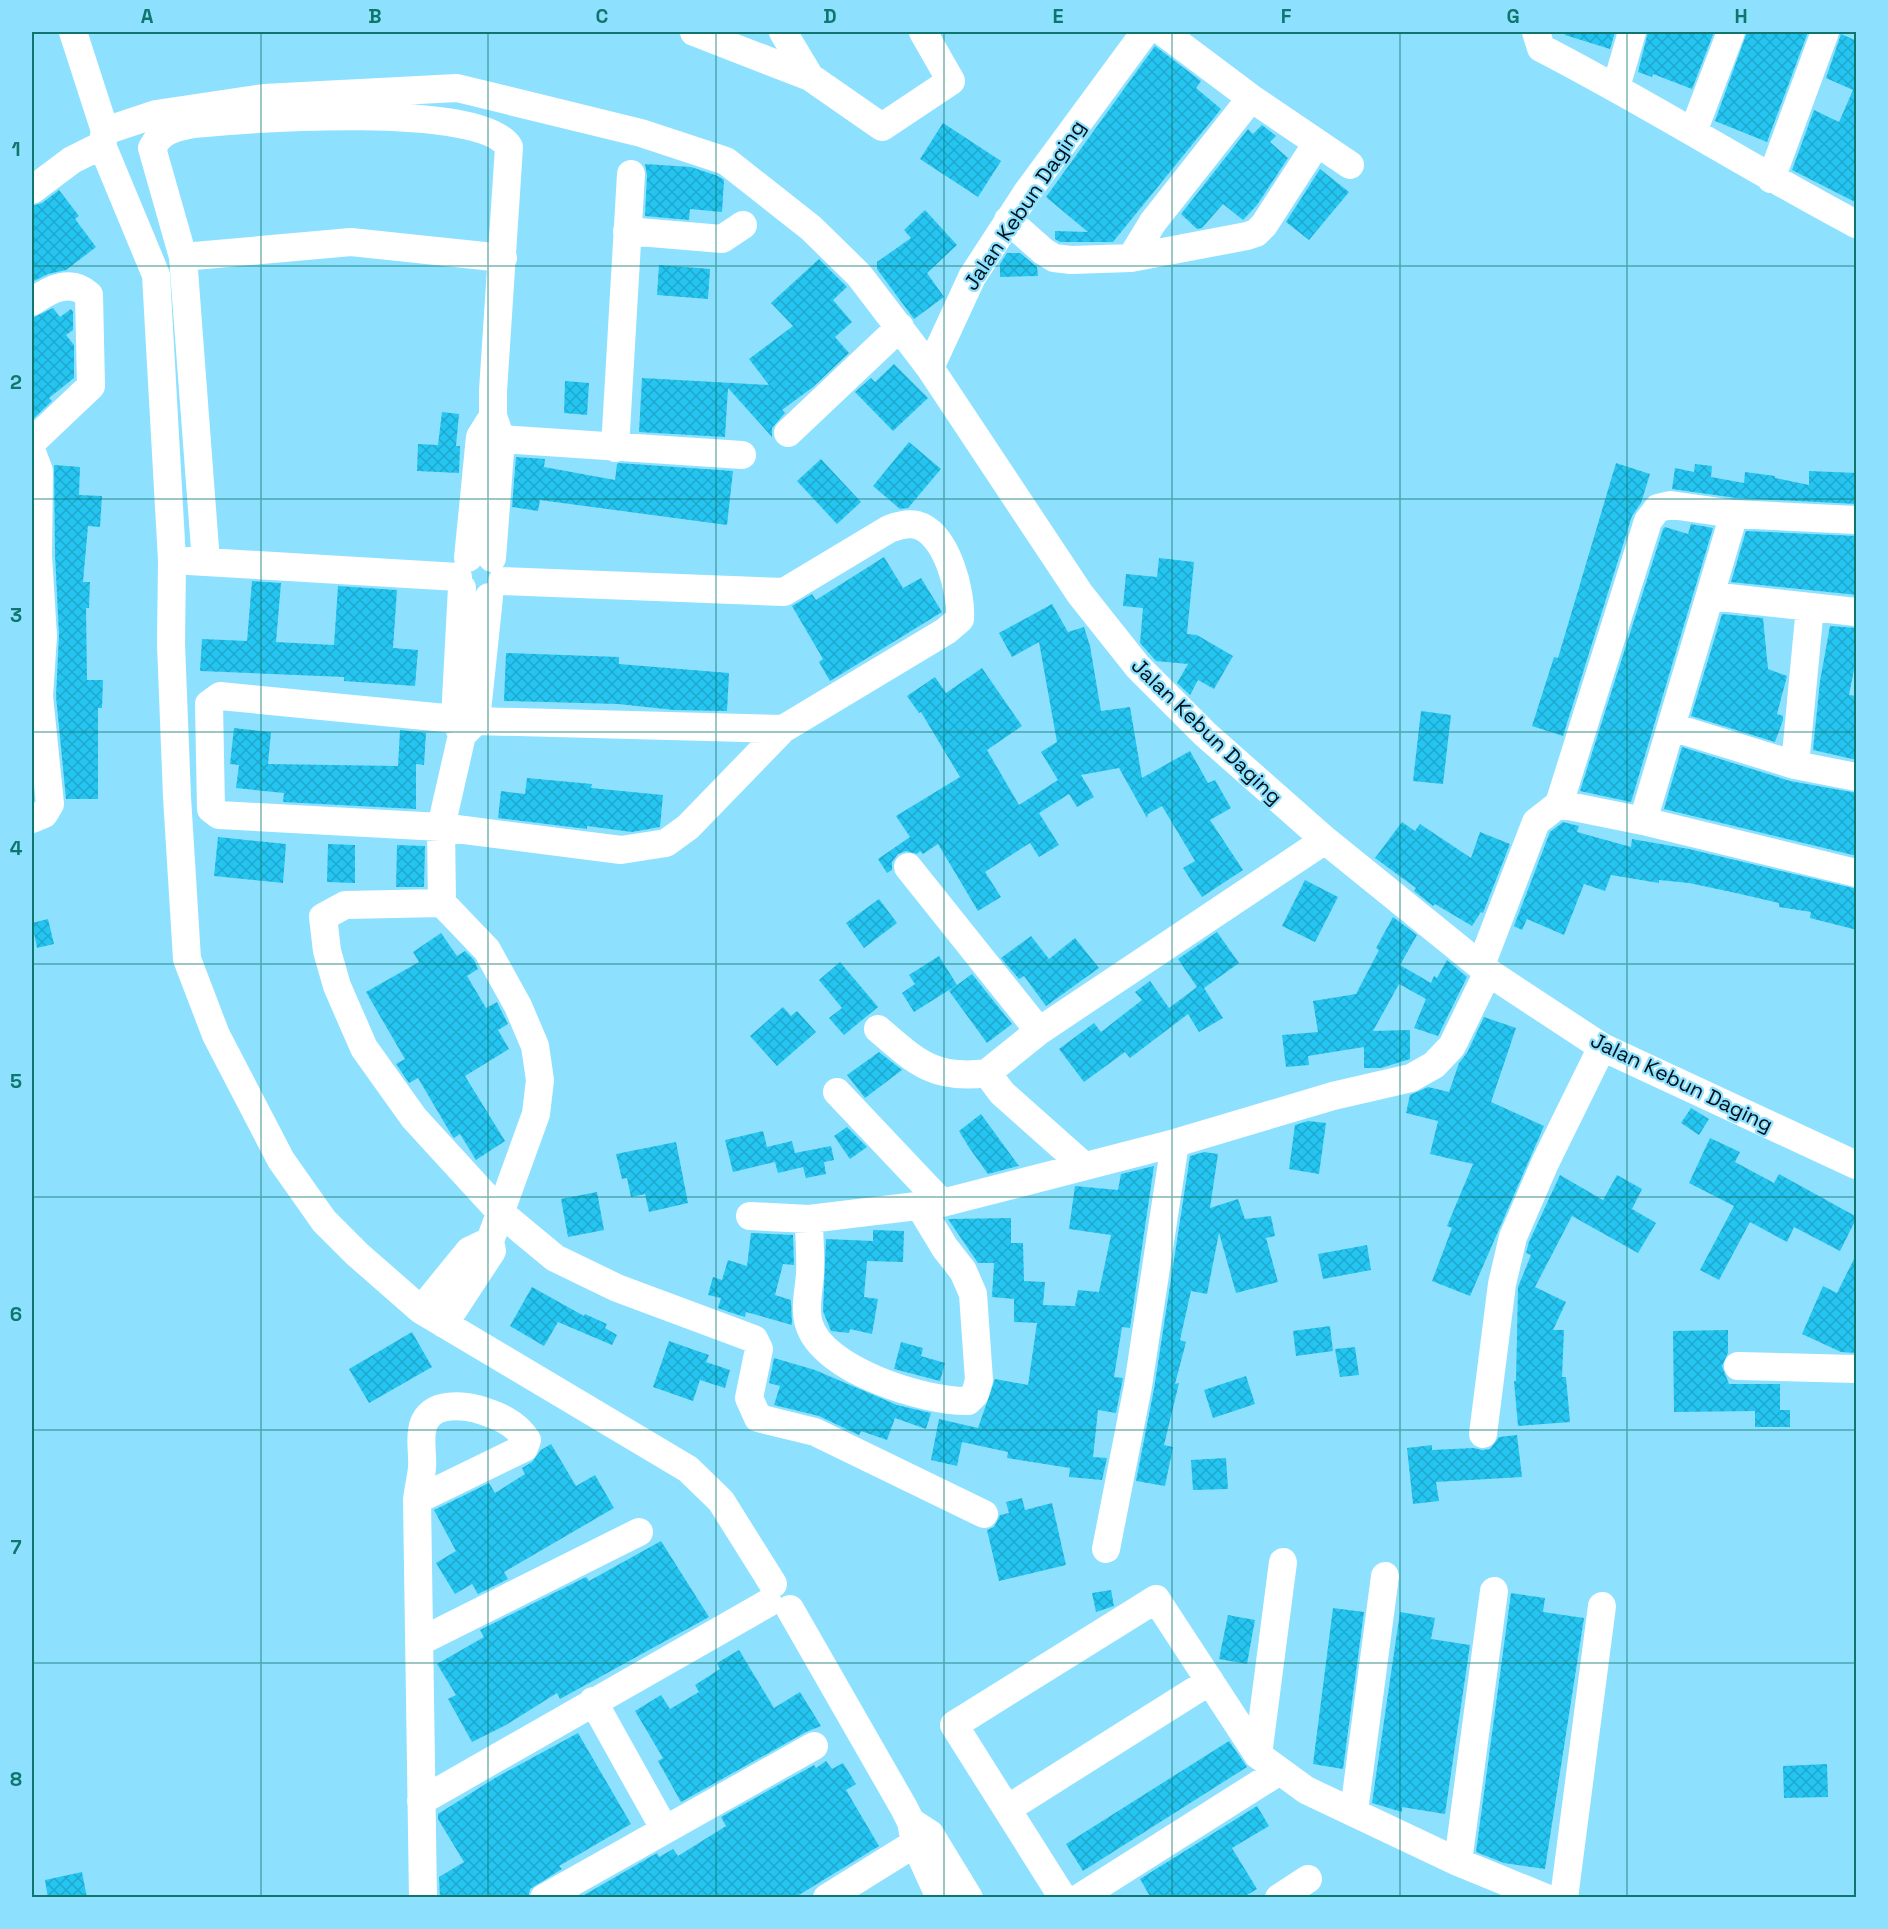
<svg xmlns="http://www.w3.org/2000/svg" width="1888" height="1929" font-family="'Space Grotesk',sans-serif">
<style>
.building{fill:url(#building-cross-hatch)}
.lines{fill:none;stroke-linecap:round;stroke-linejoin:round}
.minor{stroke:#fff;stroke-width:28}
.grid{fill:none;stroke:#0f766e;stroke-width:1.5;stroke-opacity:0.55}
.labels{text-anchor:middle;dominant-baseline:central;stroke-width:4.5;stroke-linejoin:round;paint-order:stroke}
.street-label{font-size:21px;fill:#00121a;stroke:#8ee1fe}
.neatline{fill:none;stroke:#0f766e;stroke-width:2}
.grid-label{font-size:20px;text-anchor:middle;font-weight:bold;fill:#0f766e}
</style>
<defs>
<pattern id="building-cross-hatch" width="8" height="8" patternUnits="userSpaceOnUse" patternTransform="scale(1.5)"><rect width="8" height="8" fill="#24c5f1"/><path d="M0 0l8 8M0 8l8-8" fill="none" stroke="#1fa8ce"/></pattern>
</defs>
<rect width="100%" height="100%" fill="#8ee1fe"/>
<path class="building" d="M1566,32H1615L1610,49L1565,35Z
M1648,32H1714L1692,89L1653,74L1652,77L1638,72Z
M1747,32H1808L1767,142L1715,121Z
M1841,34L1857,41V203L1792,170L1814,110L1839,122L1853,90L1826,78Z
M1155,46L1201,81L1196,88L1221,109L1113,242H1060L1055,239V231L1088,232L1046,197Z
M943,123L1001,161L978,197L920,159Z
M1262,125L1276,136L1270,142L1288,158L1257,205L1243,220L1223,204L1202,228L1197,229L1181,214L1248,129L1253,134Z
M645,164L691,167L718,176L724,180L722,212L690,209L689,220L645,216L647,175Z
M1320,169L1349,192L1309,240L1286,222Z
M59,190L79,216L75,219L96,247L66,270L48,274L32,282V206L42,203Z
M925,210L957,245L927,273L944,297L914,319L877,269V262L911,238L904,230Z
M1007,253H1020L1037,267L1038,276L1000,277V264Z
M819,259L847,287L833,300L852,322L835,337L849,353L813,387L782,410L785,413L772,428V437L728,388L725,437L639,432L642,378L769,385L749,359L793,326L771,303Z
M659,265L710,269L708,299L657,295Z
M53,308L60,317L71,309L73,312V330L66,335L74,345V378L49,398L52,401L32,420V318Z
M894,364L928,398L893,431L855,392L871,378L875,382Z
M565,381L589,383L587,415L564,413Z
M442,412L459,414L456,446H460L459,473L417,471L418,444L438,445Z
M909,442L941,469L908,508L900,509L873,486Z
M516,457L545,459L544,467L615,480L617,464L619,463L733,471L727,525L540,500L538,511L512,507Z
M821,459L861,502L837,524L797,481Z
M1616,463L1650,474L1641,503L1632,516L1563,736L1532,726L1554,657L1558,658Z
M1695,464L1712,466L1711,477L1744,483L1745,472L1775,476V478L1809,485V471L1857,473V504L1736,498L1672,489L1675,468L1694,472Z
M54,465L80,467L79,495L102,496L100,527L88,526L83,582H90L89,608H86L87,680H103L102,708H98V799H66L56,696L59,635L55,554Z
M1691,524L1713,528L1631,802L1580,791L1663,529L1665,527L1688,534Z
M1746,531L1857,536V595L1731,582Z
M884,557L903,588L921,578L942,612L830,681L819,662L823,659L792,606L812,594L816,600Z
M1159,558L1194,562L1187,634L1197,635L1233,656L1214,689L1198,680L1190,695L1177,683L1188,664L1156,661L1140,643L1143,608L1123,606L1126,574L1157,577Z
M252,581L281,583L276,642L334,645L338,586L397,590L393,648L418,650L415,686L344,681V677L200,671L202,639L247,641Z
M1052,604L1068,632L1084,627L1090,646L1101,711L1130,707L1142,778L1190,751L1208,783L1215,780L1231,808L1210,820L1243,870L1202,897L1183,868L1195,861L1162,806L1148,814L1147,818L1119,768L1081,775L1094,797L1077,807L1069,794L1039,813L1059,845L1039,857L1030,843L985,872L1001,897L978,911L938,844L923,854L920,851L917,854L906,851L898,854L892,862V870L887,873L878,859L910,837L896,816L960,777L921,712L919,713L907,696L935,677L946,693L982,668L1022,726L987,750L1019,805L1058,780L1041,752L1057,742L1039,642L1012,657L999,633Z
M1722,614L1763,618L1768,669L1787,676L1777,714L1783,716V720L1775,742L1691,716Z
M1830,626L1857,628V654L1849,695L1857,696V760L1813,750L1820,681Z
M506,653L619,657V664L729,673L727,711L674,710L618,704L504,701Z
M1421,711L1451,715L1443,784L1413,781Z
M234,728L271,732L268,764L398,766L400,730L426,733L424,765L416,764V809L283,802L284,793L236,788L239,765L230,764Z
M1682,747L1790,781L1857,793V856L1664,809Z
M527,778L592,784L591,788L663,795L660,827L632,832L587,826V829L498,818L501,791L525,794Z
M1402,822L1415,831L1420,824L1471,858L1480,832L1510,844L1483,913L1481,912L1472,926L1435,904L1433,906L1414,891L1416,888L1375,858Z
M1563,822L1579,826L1577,832L1631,847L1632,839L1689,849L1857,889V930L1810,918L1811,912L1779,907V903L1736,893L1689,883L1659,880V883L1611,875L1605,891L1584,884L1564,935L1527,919L1522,930L1514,926L1550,832Z
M218,837L286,844L283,883L214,876Z
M328,844L355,845V883L327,882Z
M397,845L425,846L424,887H396Z
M1305,880L1338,897L1315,942L1282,926Z
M879,899L897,923L864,948L846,923Z
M1393,917L1417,935L1400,965L1431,983L1434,976L1437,978L1447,960L1467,977L1438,1036L1414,1028L1426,999L1399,984L1373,1031L1410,1030V1059L1381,1068H1364V1047L1308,1056L1309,1065L1286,1067L1282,1035L1318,1032L1313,1001L1356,994L1379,950L1376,948Z
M48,919L54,944L37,948L32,923Z
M1217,932L1239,963L1204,988L1223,1018L1199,1032L1188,1014L1130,1058L1125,1052L1084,1082L1059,1049L1094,1023L1101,1032L1142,1000L1135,992L1150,981L1169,1008L1197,987L1178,959Z
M441,933L457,956L465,951L474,960L478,969L467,976L486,1008L497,1002L508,1024L498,1030L509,1049L465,1076L505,1141L476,1160L460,1134L454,1138L451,1134L418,1078L409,1083L396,1064L405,1059L366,992L419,962L413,952Z
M1031,936L1049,959L1075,938L1099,968L1046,1006L1024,976L1019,979L1001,958Z
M939,956L957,985L914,1012L902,993L915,984L909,975Z
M840,962L878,1007L844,1035L829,1018L842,1008L819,980Z
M972,974L1012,1024L987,1043L949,991Z
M783,1007L791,1016L797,1011L816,1032L777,1066L750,1036Z
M1484,1017L1516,1028L1491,1102L1544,1126L1470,1296L1432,1281L1452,1228L1447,1226L1473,1164L1430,1154L1438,1121L1406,1113L1410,1095L1428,1087L1449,1092L1459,1063L1467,1053Z
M879,1052L902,1070L865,1098L847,1075Z
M1691,1108L1709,1119L1699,1135L1681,1123Z
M981,1114L1019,1166H1018L988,1174L970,1149L959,1131Z
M1308,1121L1326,1123L1319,1174L1289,1169L1295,1125Z
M847,1127L867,1147L850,1159L834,1136Z
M763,1131L767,1147L792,1141L795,1153L831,1146L834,1160L824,1162L826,1174L806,1178L803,1167L778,1173L775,1162L733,1172L725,1140Z
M1710,1138L1740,1152L1735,1162L1774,1183L1779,1174L1857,1217L1840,1251L1794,1227L1787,1242L1750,1222L1719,1280L1700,1270L1734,1206L1689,1183Z
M676,1142L688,1203L649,1212L645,1194L631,1197L627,1178L622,1179L616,1154Z
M1204,1152L1218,1154L1210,1208L1238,1199L1245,1219L1271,1216L1275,1236L1266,1238L1278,1282L1236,1293L1219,1233L1207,1294L1191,1291L1180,1340L1186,1342L1175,1384L1179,1383L1164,1445L1173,1447L1165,1486L1136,1481L1154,1389L1190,1156Z
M1154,1166L1130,1328L1122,1327L1114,1377L1123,1378L1116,1413L1098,1410L1093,1457L1107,1458L1102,1480L1069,1477L1070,1468L1007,1458L1008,1452L962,1442L957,1466L931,1460L939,1419L978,1428L995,1379L1028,1385L1037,1323L1014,1322V1299L992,1297L994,1263H978L948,1219L1011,1218V1243H1023L1024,1281L1045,1282L1043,1305L1075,1306L1078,1290L1099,1292L1111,1235L1069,1229L1075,1186L1118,1190L1121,1174Z
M1560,1175L1603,1200L1617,1175L1642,1189L1632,1209L1656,1223L1638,1253L1572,1216L1535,1287L1566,1302L1553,1330H1564L1562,1377H1566L1570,1422L1518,1426L1514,1381H1516L1518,1287L1531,1255L1526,1253L1529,1242Z
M597,1192L604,1230L568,1237L561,1199Z
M873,1230L904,1231L903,1262L867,1261L864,1297L878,1299L872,1334L850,1329L849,1333L831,1331L823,1311L826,1239L873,1241Z
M751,1233L793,1235L794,1265L783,1264L775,1295L791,1300L792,1325L746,1312L745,1317L729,1312L718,1308L721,1298L708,1295L713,1277L722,1280L728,1260L747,1266Z
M1367,1245L1371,1270L1323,1279L1318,1254Z
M1857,1253V1353L1841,1352L1802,1334L1823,1286L1837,1293Z
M532,1287L584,1316L585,1314L607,1324L605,1328L617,1335L612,1345L558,1322L544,1346L510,1326Z
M1330,1326L1333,1351L1296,1356L1293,1331Z
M1728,1330V1353L1722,1366L1729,1384H1780V1410H1790V1427H1755V1411L1674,1412L1673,1331Z
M412,1332L432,1367L369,1403L349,1369Z
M669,1341L709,1355L706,1362L730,1370L725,1388L700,1380L693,1401L653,1387Z
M901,1342L923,1348L921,1356L945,1363L940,1381L894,1369Z
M1355,1347L1359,1375L1340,1377L1335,1349Z
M774,1358L815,1370L897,1405L931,1413L926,1429L895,1418L887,1440L861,1431L859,1435L819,1416L774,1405L780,1386L769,1383Z
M1246,1376L1255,1404L1213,1418L1204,1390Z
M1517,1435L1522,1477L1436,1482L1439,1501L1413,1504L1407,1448L1432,1445V1450L1474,1448L1482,1450L1490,1449L1499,1437Z
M551,1444L576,1486L595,1475L614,1508L504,1572L508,1579L478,1594L472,1584L455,1594L436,1563L456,1551L434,1510L489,1483L495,1493L525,1474L522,1468L532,1462L541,1450Z
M1226,1458L1228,1489L1193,1490L1191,1460Z
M1022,1498L1025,1510L1052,1503L1066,1565L999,1581L987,1530L994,1527L1000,1515L1009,1513L1006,1502Z
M661,1541L709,1617L560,1699L557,1693L506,1725L472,1742L448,1699L456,1695L437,1664L484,1637L480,1630L586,1577L589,1581Z
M1111,1590L1114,1606L1096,1612L1092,1593Z
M1511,1593L1545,1598L1543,1612L1584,1618L1545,1869L1504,1863L1476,1852Z
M1333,1608L1364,1612L1343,1769L1313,1764Z
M1400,1612L1435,1618L1431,1639L1470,1645L1445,1814L1402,1807V1812L1372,1803Z
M1228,1615L1255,1620L1247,1664L1219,1659Z
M739,1650L774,1708L800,1692L821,1726L806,1732L681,1802L658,1761L663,1758L635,1711L661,1695L670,1709L699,1692L695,1685L720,1669L717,1663Z
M578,1733L631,1824L559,1866L562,1869L530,1889L528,1898H440L439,1877L464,1862L438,1819V1814L495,1778Z
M1229,1741L1247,1767L1083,1871L1066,1844Z
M826,1761L832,1769L843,1763L856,1784L846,1790L879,1846L794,1898H579L657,1853L659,1857L673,1849L678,1856L726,1826L721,1817L814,1765L816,1768Z
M1827,1764L1828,1797L1784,1798L1783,1766Z
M1257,1806L1269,1826L1232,1848L1257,1889L1242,1898H1151L1140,1879Z
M82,1872L87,1898H48L45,1880Z"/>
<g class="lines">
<path class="minor" d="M73,32L105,131L102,145L156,275L172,560L171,644L177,797L187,959L216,1035L281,1160L324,1221L357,1254L421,1310L688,1469L721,1501L773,1584
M694,32L810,77L882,127L951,81L923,32
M783,32L810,77
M1145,32L1028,191L972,277L930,368L1080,594L1138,667L1205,734L1325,840L1488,972L1602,1047L1856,1165
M1536,32L1541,48C1648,103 1750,168 1856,224
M1616,87L1632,32
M1251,98L1350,165
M105,131L156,114L264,98L457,88L641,133L726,161L811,228L859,275L930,368
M1693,132L1731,32
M1771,179L1825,32
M32,190L72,160L102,145
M1008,220L1043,251L1054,258L1071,260L1131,258L1247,236L1256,233L1264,225L1317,143
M627,231L722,239L743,225
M183,257L351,242L503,258
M1131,258L1153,222L1251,98L1163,32
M32,302C50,289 71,278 89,295L91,386L32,442
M788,433L900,327
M484,438L742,455
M615,448L631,174
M32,452L39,471L38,555L43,636L39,696L50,804L44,814L32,819
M468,558L480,437L490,421
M189,561L458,577
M206,562L183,257L152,148C161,130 174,128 193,124C247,119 480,101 509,147L493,391V416L501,439L492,558
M502,581L784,592L889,529C897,526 908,523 917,525C947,533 962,593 960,619L946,631L783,729L688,827L666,843L621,850L441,827L219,815L211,809L209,704L220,696L476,721L783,729
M1711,596L1856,612
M1672,727L1795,765L1856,777
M462,735L455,718L462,588
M1795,765L1810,607
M1559,804L1643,821L1856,873
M1643,821L1734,514
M908,867L1039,1031
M442,903L345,905L323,917L327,951L337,986L364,1048L414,1118L502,1214L555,1258L617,1288L754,1339L759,1349L749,1398L758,1418L815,1432L984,1514
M1481,965L1536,822L1559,804L1648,521L1658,508L1671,505L1734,514L1856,520
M878,1029C916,1062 934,1080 987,1073
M837,1092L942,1203
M1084,1166L1002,1093L987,1073L1039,1031L1325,840
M750,1216L809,1219L942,1203L1175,1143L1333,1096L1411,1078L1434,1065L1452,1046L1488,972
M809,1219C809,1237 811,1256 810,1274C809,1290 804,1308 809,1324C822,1370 925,1402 968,1401L975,1394L979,1380L973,1294L963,1271L945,1248L919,1205
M421,1310L469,1251L490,1241
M444,1324L492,1251L490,1241L536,1114L540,1080L535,1046L518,1006L487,950L442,903L441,827L462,735L476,721L489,597
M1738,1366L1856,1369
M1483,1434L1502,1284L1513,1237L1545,1163L1602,1047
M417,1500L524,1448L527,1440C515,1422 497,1415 477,1409C457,1404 425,1403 422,1431C420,1443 423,1456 422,1468C421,1479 418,1489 417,1500L423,1898
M1106,1549L1138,1386L1175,1143
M790,1609L904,1808L911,1822L915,1843L940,1898
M419,1642L639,1532
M593,1701L665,1830
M1258,1755L1283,1562
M421,1801L768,1603
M1007,1809L1210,1681
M1354,1811L1385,1576
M913,1823L930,1834L969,1898
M1458,1862L1494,1591
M544,1898L814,1746
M827,1898L930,1834
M1063,1898L954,1725L1156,1599L1258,1755L1306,1790L1458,1862L1546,1898
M1079,1898L1278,1772
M1279,1898L1308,1879
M1564,1898L1602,1606"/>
</g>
<path class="grid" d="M261,32V1898M488,32V1898M716,32V1898M944,32V1898M1172,32V1898M1400,32V1898M1627,32V1898M32,266H1856M32,499H1856M32,732H1856M32,964H1856M32,1197H1856M32,1430H1856M32,1663H1856"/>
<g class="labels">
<g class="street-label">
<text transform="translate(1024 205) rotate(-56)">Jalan Kebun Daging</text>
<text transform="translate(1207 731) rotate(44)">Jalan Kebun Daging</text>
<text transform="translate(1682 1082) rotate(26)">Jalan Kebun Daging</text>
</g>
</g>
<rect width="1888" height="1929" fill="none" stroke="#8ee1fe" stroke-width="66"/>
<rect x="33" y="33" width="1822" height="1863" class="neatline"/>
<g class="grid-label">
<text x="147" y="23">A</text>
<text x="375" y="23">B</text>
<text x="602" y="23">C</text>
<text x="830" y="23">D</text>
<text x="1058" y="23">E</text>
<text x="1286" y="23">F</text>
<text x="1513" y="23">G</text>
<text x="1741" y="23">H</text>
<text x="16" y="156">1</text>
<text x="16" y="389">2</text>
<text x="16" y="622">3</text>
<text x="16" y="855">4</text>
<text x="16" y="1088">5</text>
<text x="16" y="1321">6</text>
<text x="16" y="1554">7</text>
<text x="16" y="1786">8</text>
</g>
</svg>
